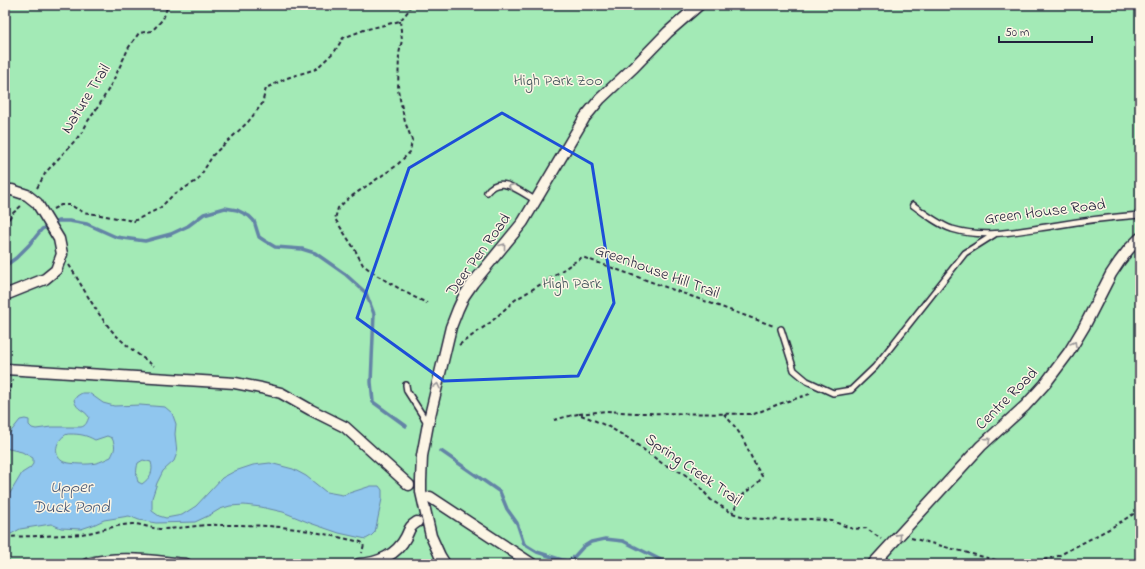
<svg xmlns="http://www.w3.org/2000/svg" width="1145" height="569" font-family="'Indie Flower',sans-serif">
<style>
.green{fill:#a3eab6;stroke:#628678}
.water{fill:#90c6ee;stroke:#6484a6;fill-rule:evenodd}
.lines{fill:none;stroke-linecap:round;stroke-linejoin:round}
.stream{stroke:#6484a6;stroke-width:3.5}
.lane-casing{stroke:#22223b;stroke-width:8}
.street-casing{stroke:#22223b;stroke-width:13}
.path{stroke:#22223b;stroke-width:2;stroke-dasharray:4 3;stroke-linecap:butt}
.lane{stroke:#fcf5e5;stroke-width:5}
.street{stroke:#fcf5e5;stroke-width:10}
.oneway{stroke:#9a9698}
.marked{fill:none;stroke:#1d4ed8;stroke-width:3;stroke-linejoin:round}
.labels{text-anchor:middle;dominant-baseline:central;stroke-width:3;stroke-linejoin:round;paint-order:stroke}
.park-label{font-size:16px;fill:#42545a;stroke:#fcf5e5}
.street-label{font-size:16px;fill:#22223b;stroke:#fcf5e5}
.water-label{font-size:17px;font-style:italic;fill:#435371;stroke:#fcf5e5}
</style>
<rect width="100%" height="100%" fill="#f9e5d1"/>
<filter id="ink" filterUnits="userSpaceOnUse"><feTurbulence type="fractalNoise" baseFrequency=".025" numOctaves="2"/><feDisplacementMap in="SourceGraphic" scale="8" xChannelSelector="R" yChannelSelector="G"/><feConvolveMatrix kernelMatrix="1 2 1 2 8 2 1 2 1" color-interpolation-filters="sRGB"/></filter>
<g filter="url(#ink)">
<path class="green" d="M5,5H1140V564H5Z"/>
<path class="water" d="M82,393H89L103,403L114,406L140,405L165,407L172,413L176,424L175,434L177,453L174,461L163,471L157,483L152,498V511L159,516L166,518L182,515L196,506L222,478L235,471L253,465L270,463L293,469L306,476L326,492L343,495L371,486H379L382,490V499L375,532L371,536L366,539L339,533L310,523L283,512L261,507L244,505L230,506L220,509L210,515L195,522L156,523L139,520L129,516L104,520L93,525L81,529L61,528L51,524L20,529L11,534H5V513H6L10,507L9,503V495L22,473L30,468L33,464V458L22,452L5,448V439L20,420L25,419L29,420V425L32,428L36,429L51,427H81C86,426 87,422 89,417C84,409 77,411 74,400L77,396ZM70,434C80,434 86,435 95,440L107,436L112,438C116,447 115,449 111,457C106,459 101,462 96,463C89,465 71,464 64,462C53,457 55,442 64,436C66,434 68,434 70,434ZM143,460L151,462C154,472 150,478 142,484L138,482C136,475 136,470 138,463Z"/>
<g class="lines">
<path class="stream" d="M5,266L16,258L29,245L42,229L58,221H69L87,224L116,237L145,241L171,234L188,226L204,214L225,208L237,210L249,216L254,221L259,237L265,241L275,247L302,249L315,253L345,274L366,293L374,314L371,382L373,402L406,426
M441,451L500,492L507,509L517,523L524,544L537,552L562,560L568,561L573,558L583,547L591,542L605,539L623,541L669,564"/>
<g class="lane-casing">
<path id="lane" d="M487,192C500,174 521,192 535,200
M913,205C925,214 938,224 952,229C985,239 1019,231 1052,226C1081,221 1110,217 1140,215
M781,329L794,370L807,381L833,393L851,390L875,367L965,253L995,234
M406,385L407,391L428,424"/>
</g>
<g class="street-casing">
<path id="street" d="M5,190H12L27,195L37,203L59,239L62,254L56,270L45,279L5,295
M5,369L235,383L261,388L281,393L311,410L345,427L409,485
M430,497L532,564
M87,564C119,555 153,561 186,564
M359,564C378,563 397,555 406,537C410,529 409,527 417,522
M445,564L440,556L431,536L421,492V481L422,456L428,424L451,327L458,309L464,296L473,283L523,222L585,117L600,99L634,67L668,32L699,5
M873,564L981,446L1025,406L1045,384L1069,352L1084,327L1111,274L1119,262L1129,249L1140,238"/>
</g>
<path class="path" d="M400,21L402,40L399,54L398,90L405,122L412,140L410,152L396,166L349,198L338,208L335,219L354,248L363,265L378,276L412,296L427,303
M37,188L46,172L82,133L88,121L100,104L113,81L129,47L139,33L152,31L163,19L168,5
M53,209L61,205H70L83,212L134,221L160,208L173,195L198,180L213,155L248,122L262,104L266,88L287,78L316,69L335,51L343,38L364,30L400,21L409,10L410,5
M5,225L12,214L22,205
M69,265C83,287 96,313 113,332C125,345 140,356 154,366
M459,345L491,322L515,300L546,281L582,257L774,326
M1140,393L1137,400L1140,409
M5,401L13,380
M579,414L606,411L636,413L754,414L779,404L813,393
M724,414C731,422 738,430 743,439C749,452 754,464 762,476C757,487 752,486 744,494C739,499 736,507 732,513
M554,420L565,417L578,414L589,418L609,427L628,438L663,464L683,473L698,485L711,500L732,513L748,518L780,520L811,519L832,521L853,529L866,528L881,539
M5,537C30,536 56,536 81,534C98,532 114,525 132,524C142,524 152,529 162,529C181,529 200,524 219,525C242,525 266,525 289,528C314,531 337,537 361,542L364,544L362,553
M911,538L999,561L1023,564
M1030,564L1058,556L1109,529L1140,510"/>
<use href="#lane" class="lane"/>
<use href="#street" class="street"/>
</g>
<defs><path id="oneway-chevron" d="M-2-3.5L2.5 0L-2 3.5" fill="none" stroke-width="1.6" stroke-linecap="round" stroke-linejoin="round"/></defs>
<g class="oneway">
<use href="#oneway-chevron" transform="translate(511 187) rotate(-158)"/>
<use href="#oneway-chevron" transform="translate(503 246) rotate(-52)"/>
<use href="#oneway-chevron" transform="translate(1074 344) rotate(-59)"/>
<use href="#oneway-chevron" transform="translate(437 386) rotate(-77)"/>
<use href="#oneway-chevron" transform="translate(988 440) rotate(-42)"/>
<use href="#oneway-chevron" transform="translate(899 536) rotate(-48)"/>
</g>
</g>
<path class="marked" d="M502,113L592,164L614,303L578,376L444,381L357,318L409,168Z"/>
<g class="labels">
<g class="park-label">
<text x="558" y="81">High Park Zoo</text>
<text x="572" y="284">High Park</text>
</g>
<g class="street-label">
<text transform="translate(86 99) rotate(-58)">Nature Trail</text>
<text transform="translate(1045 212) rotate(-7)">Green House Road</text>
<text transform="translate(479 255) rotate(-54)">Deer Pen Road</text>
<text transform="translate(657 272) rotate(20)">Greenhouse Hill Trail</text>
<text transform="translate(1007 399) rotate(-45)">Centre Road</text>
<text transform="translate(693 470) rotate(35)">Spring Creek Trail</text>
</g>
<g class="water-label">
<text x="71" y="487">Upper<tspan x="71" dy="20">Duck Pond</tspan></text>
</g>
</g>
<rect width="1145" height="569" fill="none" stroke="#fcf5e5" stroke-width="20"/>
<rect x="10" y="10" width="1125" height="549" fill="none" stroke="#22223b" stroke-width="1.5" filter="url(#ink)"/>
<path d="M999 36v6h93v-6" fill="none" stroke="#22223b" stroke-width="2"/>
<text x="1005" y="36" font-size="12" fill="#22223b" stroke="#fcf5e5" stroke-width="3" paint-order="stroke">50 m</text>
</svg>
